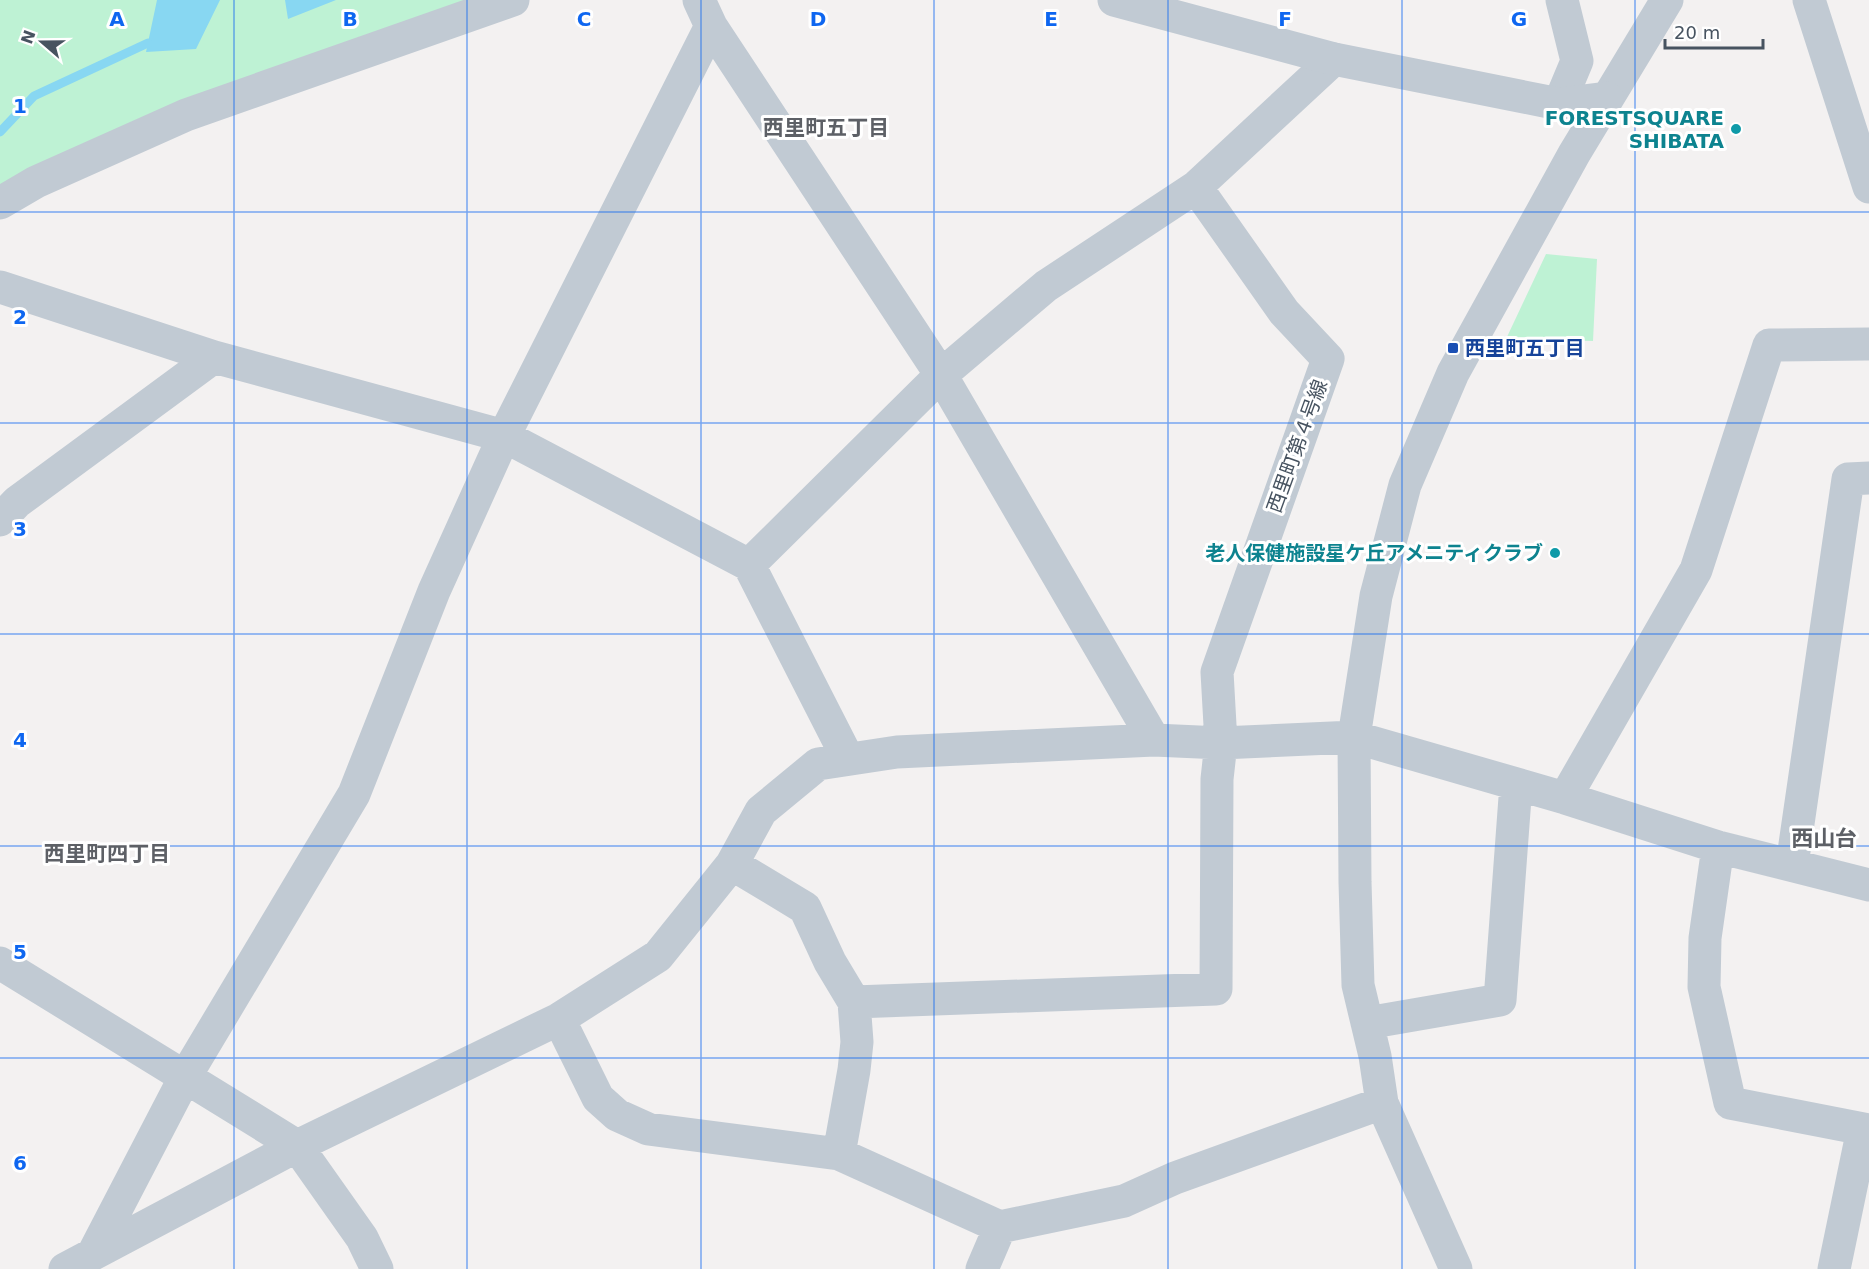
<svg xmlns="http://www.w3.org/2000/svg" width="1869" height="1269" font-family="'DejaVu Sans','Noto Sans JP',sans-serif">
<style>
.green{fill:#bef2d4}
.water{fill:#88d7f2}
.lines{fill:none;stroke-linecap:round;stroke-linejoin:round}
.stream{stroke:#88d7f2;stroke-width:9}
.minor{stroke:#c1cad3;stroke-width:33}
.tertiary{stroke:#c1cad3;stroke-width:33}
.grid{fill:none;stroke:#0e66f0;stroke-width:1.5;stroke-opacity:0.55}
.culture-dot{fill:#0f9aa8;stroke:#fff;stroke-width:2}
.transit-dot{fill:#1a4fb4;stroke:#fff;stroke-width:2}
.labels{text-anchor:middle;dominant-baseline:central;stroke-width:6;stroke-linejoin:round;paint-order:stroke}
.culture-label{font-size:20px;font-weight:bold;fill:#0d838f;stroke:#fff;text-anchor:end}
.transit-label{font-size:20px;font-weight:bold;fill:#164399;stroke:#fff;text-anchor:start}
.street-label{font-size:20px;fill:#475360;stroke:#fff}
.neighbourhood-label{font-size:21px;font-weight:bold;fill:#5d6066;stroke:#fff}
.quarter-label{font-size:22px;font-weight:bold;fill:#5d6066;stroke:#fff}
.grid-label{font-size:20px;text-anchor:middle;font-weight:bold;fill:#0e66f0;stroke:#fff;stroke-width:6;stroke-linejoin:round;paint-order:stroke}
</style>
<rect width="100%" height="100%" fill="#f3f1f1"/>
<path class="green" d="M0,0H479L0,193Z
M1546,254L1597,259L1593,341L1506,339Z"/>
<path class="water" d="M157,0H220L196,49L146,52Z
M285,0H336L288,19Z"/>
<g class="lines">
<path class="stream" d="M0,132L34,96L148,43"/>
<path class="minor" d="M1809,0L1869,187
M711,26L941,375L1154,740
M1559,104L1577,61L1562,0
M0,287L214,357L504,436L749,565L848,759
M0,520L17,502L214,357
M749,565L941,375L1046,286L1196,187L1334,59
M1565,798L1696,570L1769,345L1869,344
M1718,847L1705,938L1704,987L1730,1103L1869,1130
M732,864L805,908L830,962L854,1002L857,1042L854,1070L839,1154
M1792,865L1848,479L1869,478
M0,963L297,1146L362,1238L377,1269
M854,1002L1216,989L1217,779L1221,743L1217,672L1328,359L1284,312L1196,187
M559,1019L598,1098L617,1115L648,1129L839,1154L1000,1227L1124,1201L1175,1178L1382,1103
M1367,1023L1500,1000L1516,784
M93,1254L185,1077L354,794L434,591L504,436L711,26L699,0
M65,1269L297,1146L559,1019L658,956L732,864L761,811L818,764L897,752L1154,740L1221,743L1354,737L1565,798L1718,847L1869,885
M982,1269L1000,1227
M1456,1269L1382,1103L1375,1056L1358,985L1355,882L1354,737L1376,596L1405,485L1453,373L1574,154L1667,0
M1834,1269L1863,1129"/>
<path class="tertiary" d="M1114,0L1334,59L1559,104L1607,98
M0,203L36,182L186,115L513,0"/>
</g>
<path class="grid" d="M234,0V1269M467,0V1269M701,0V1269M934,0V1269M1168,0V1269M1402,0V1269M1635,0V1269M0,212H1869M0,423H1869M0,634H1869M0,846H1869M0,1058H1869"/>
<g class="culture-dot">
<circle cx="1736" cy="129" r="6"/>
<circle cx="1555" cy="553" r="6"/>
</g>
<rect class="transit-dot" x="1447" y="342" width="12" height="12" rx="3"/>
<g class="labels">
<g class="culture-label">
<text x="1724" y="118">FORESTSQUARE<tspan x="1724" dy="23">SHIBATA</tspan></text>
<text x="1543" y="553">老人保健施設星ケ丘アメニティクラブ</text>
</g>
<g class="transit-label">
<text x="1465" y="348">西里町五丁目</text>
</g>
<g class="street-label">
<text transform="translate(1297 446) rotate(-70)">西里町第４号線</text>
</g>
<g class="neighbourhood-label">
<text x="826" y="128">西里町五丁目</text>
<text x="107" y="854">西里町四丁目</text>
</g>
<g class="quarter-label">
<text x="1824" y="838">西山台</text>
</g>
</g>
<g class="grid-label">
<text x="117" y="26">A</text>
<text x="350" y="26">B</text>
<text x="584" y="26">C</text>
<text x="818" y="26">D</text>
<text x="1051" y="26">E</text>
<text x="1285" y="26">F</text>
<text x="1519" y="26">G</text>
<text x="20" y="113">1</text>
<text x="20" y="324">2</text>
<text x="20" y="536">3</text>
<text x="20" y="747">4</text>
<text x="20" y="959">5</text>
<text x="20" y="1170">6</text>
</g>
<g transform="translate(42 42) rotate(290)" stroke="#ffffff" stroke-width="4.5" paint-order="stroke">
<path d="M0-4.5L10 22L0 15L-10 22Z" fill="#475360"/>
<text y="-9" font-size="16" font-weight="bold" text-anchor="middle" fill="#475360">N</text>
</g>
<path d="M1665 39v9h98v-9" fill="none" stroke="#475360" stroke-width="3"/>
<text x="1674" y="39" font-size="18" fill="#475360" stroke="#ffffff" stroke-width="4.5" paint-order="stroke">20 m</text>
</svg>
